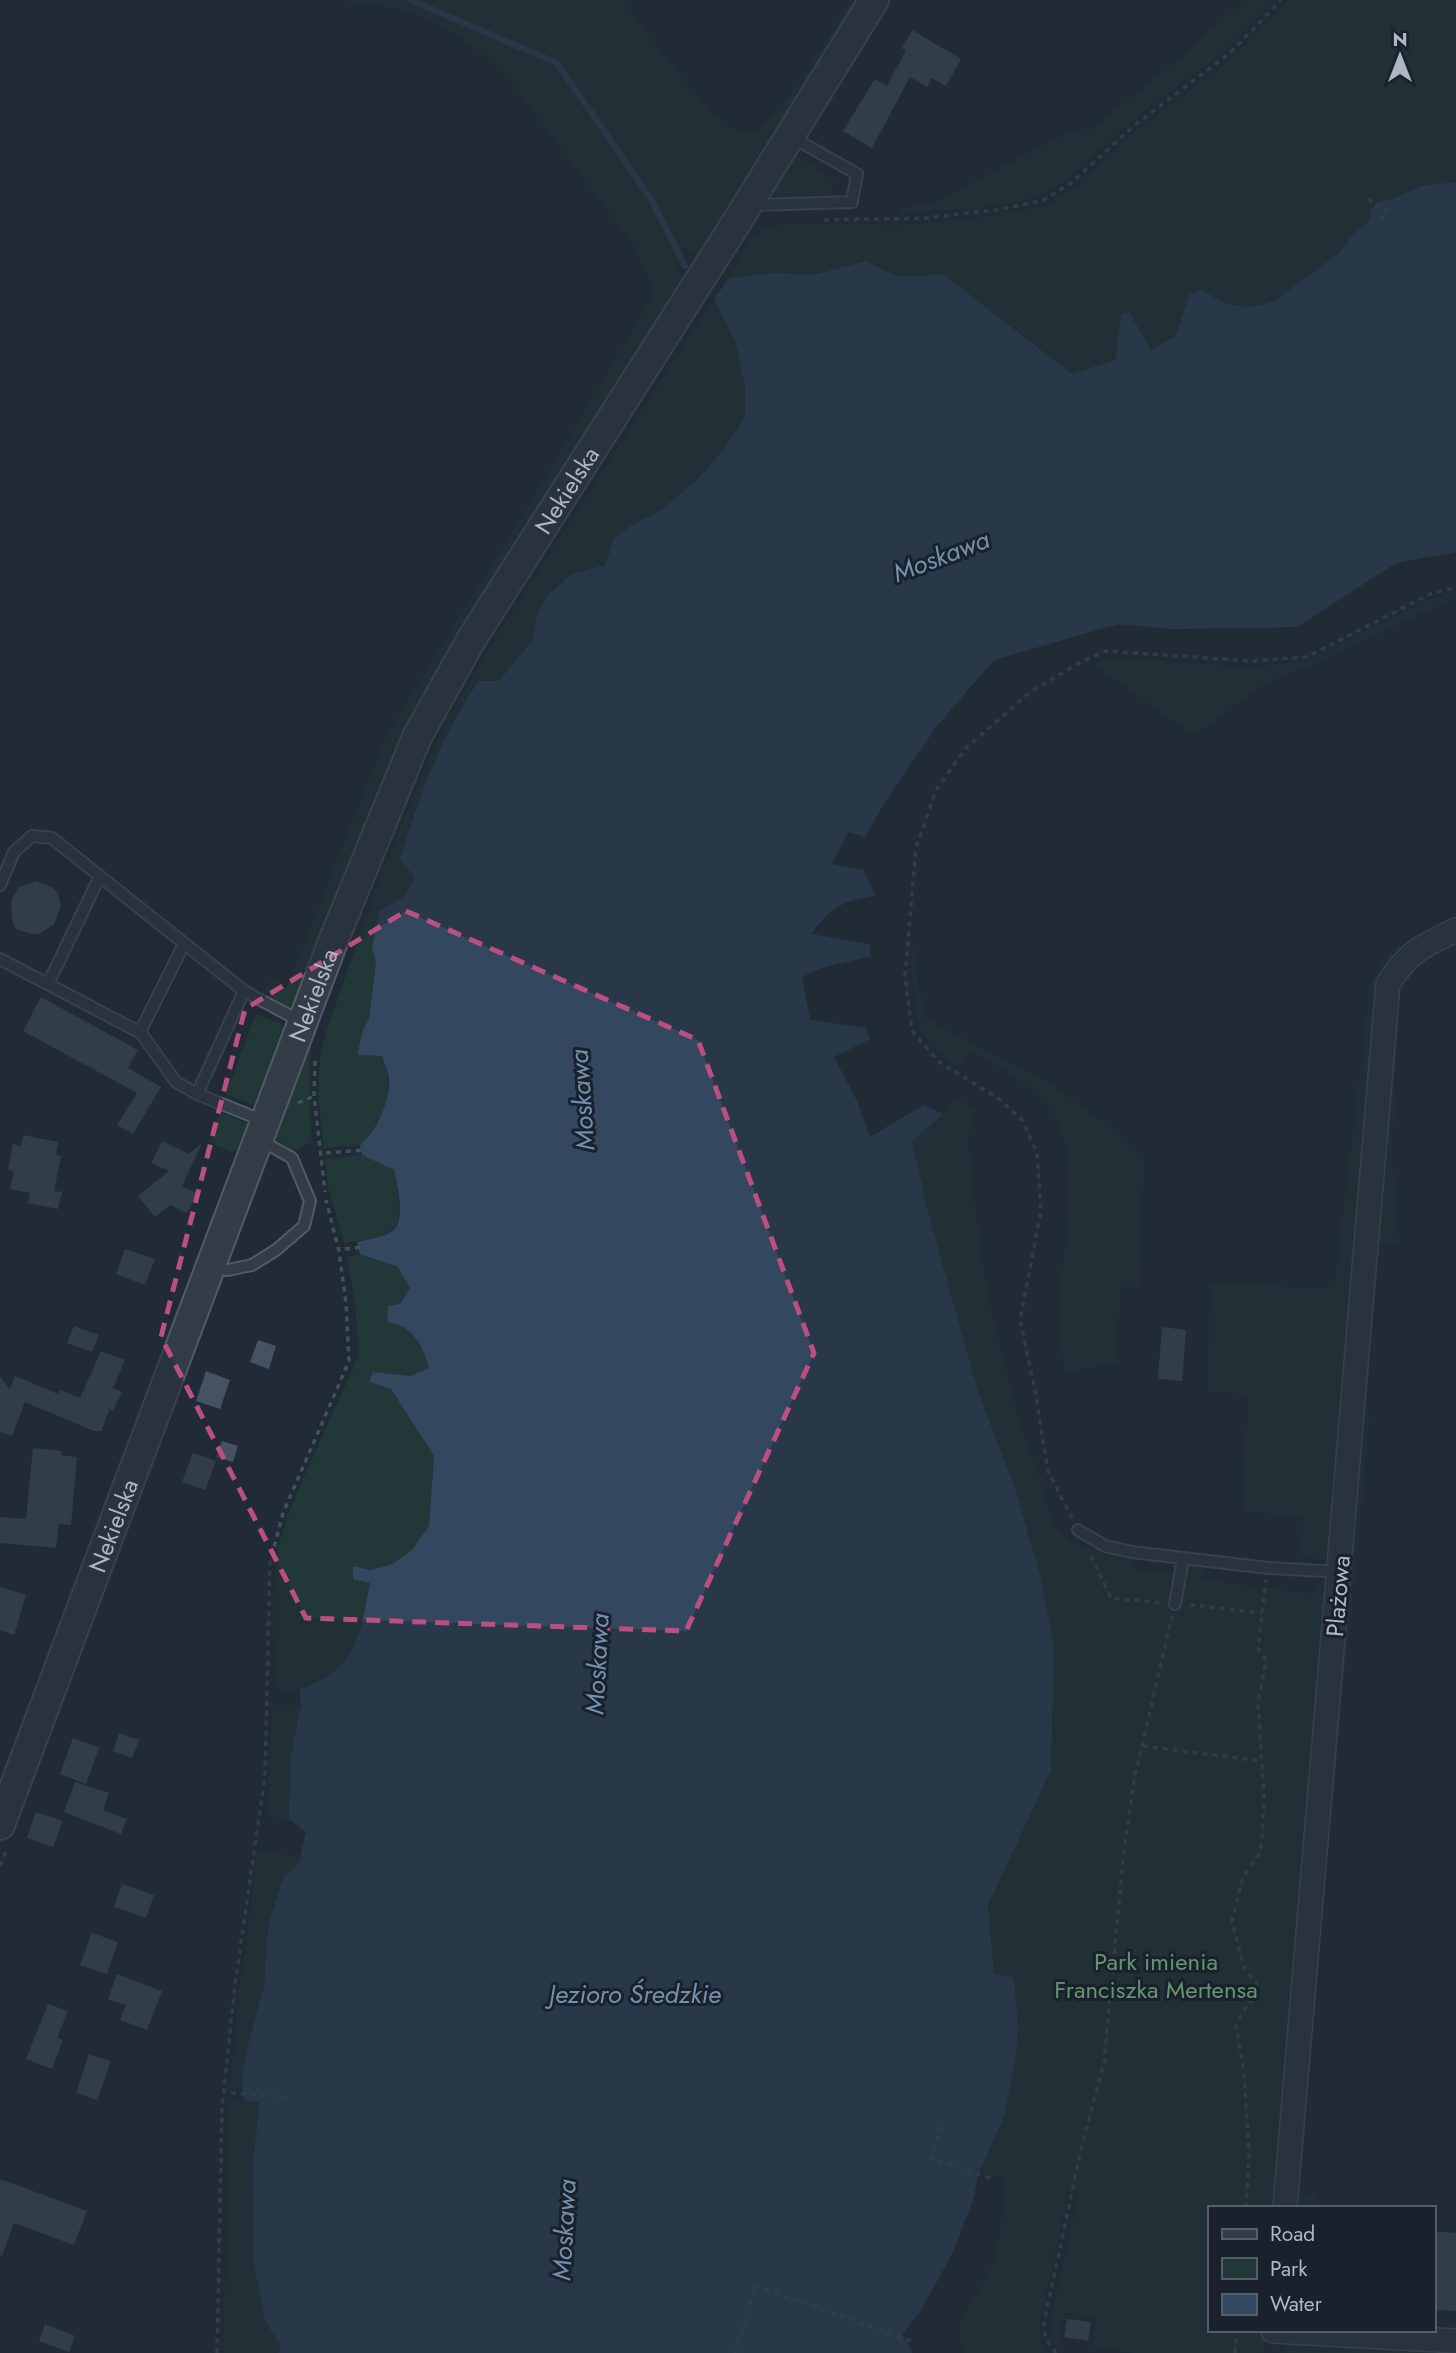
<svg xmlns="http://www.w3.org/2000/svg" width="1456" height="2353" font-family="Jost,sans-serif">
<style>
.green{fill:#223738}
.water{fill:#33485f}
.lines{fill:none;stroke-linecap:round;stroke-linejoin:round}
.stream{stroke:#33485f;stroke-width:6}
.building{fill:#465261}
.service-casing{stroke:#515b66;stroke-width:14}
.minor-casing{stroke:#515b66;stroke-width:26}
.tertiary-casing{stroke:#515b66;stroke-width:32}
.path{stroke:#3f5456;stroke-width:3.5;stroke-dasharray:5 5;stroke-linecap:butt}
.service{stroke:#333d48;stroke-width:10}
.minor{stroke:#333d48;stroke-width:23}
.tertiary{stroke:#333d48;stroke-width:28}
.marked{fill:none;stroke:#bb5080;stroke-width:5;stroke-dasharray:14 9;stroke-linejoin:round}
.labels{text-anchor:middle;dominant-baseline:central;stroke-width:6;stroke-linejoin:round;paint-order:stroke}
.street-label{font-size:24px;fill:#aeb8c5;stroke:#19222c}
.park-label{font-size:24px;fill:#65956e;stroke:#19222c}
.water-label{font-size:26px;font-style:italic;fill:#7590ad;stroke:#19222c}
</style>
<rect width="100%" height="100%" fill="#202b37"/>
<path class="green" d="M312,0H622L660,51L713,114L743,135L757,132L798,85L851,0H864L699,257L685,246L673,264L685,281L529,531L296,1006L289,1007L263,992L271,979L287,988L382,747L397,718L524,513L655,293L635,247L511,81L470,43L434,22L400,9L344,1Z
M1245,0H1274L1226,50L1132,121L1068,179L1041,196L994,206L901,214L900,208L932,204L1069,132L1083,136L1185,54Z
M1288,0H1456V182L1422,186L1392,199L1378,202L1371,219L1353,235L1338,254L1273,302L1247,308L1224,303L1202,290L1176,336L1151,350L1129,312L1121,314L1116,360L1071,375L1039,347L943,274C908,277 897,281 867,261L814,275L773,273L729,278L750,240L759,232L772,226L797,224L903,225L957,221L1046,206L1074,188L1139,128L1233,58Z
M790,152L835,181L828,195L762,197Z
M714,299L735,341L745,386V418L723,450L699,478L663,509L629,527L615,537L605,565L572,574L537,616L533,640L499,682L488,683L465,702L413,814L400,860L415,876L405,896L380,911L376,961L369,1020L363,1030L357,1055L382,1056L389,1079L386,1102L370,1137L360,1145L324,1148L318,1097L320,1057L327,1029L383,870L432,752L456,705L501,630Z
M1456,591V597L1321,661L1263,684L1194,736L1093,664L1108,658L1249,667L1306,661L1431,599Z
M914,937L917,976L926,1019L1051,1084L1104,1123L1144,1163L1138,1287H1120L1117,1363L1066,1372C1061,1349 1057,1326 1058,1303C1058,1290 1061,1278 1063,1265C1069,1224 1076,1172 1062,1131C1050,1096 1002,1067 971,1051L956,1066L919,1030L912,977Z
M1400,942L1406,948L1389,965L1332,1561L1302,1557L1303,1515L1243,1512L1248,1394L1208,1392L1210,1283L1334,1289L1371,982L1384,960Z
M1399,987L1392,1155L1400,1246L1378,1241L1392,1010Z
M256,1014L281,1024L289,1034L262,1103L251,1104L226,1094Z
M316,1019C306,1061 309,1099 312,1142L292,1151L272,1135Z
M956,1098L976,1110L968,1137L976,1217L987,1293L1019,1420L1038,1474L1054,1525L1070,1543L1133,1558L1132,1569L1172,1574L1174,1564L1202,1568L1201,1580L1313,1594L1315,1583L1322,1585L1328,1593L1276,2208H1209V2330H1265L1263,2353H1137L1092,2347L1097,2317L1064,2312L1059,2345L1049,2343L1050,2323L1079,2195L1068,2192L1040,2322L1039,2344L1047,2353H962L959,2321L979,2292L993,2263L1000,2232L1005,2180L980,2171L1008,2093L1015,2063L1018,2019L1014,1977L994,1974L988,1905L1051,1770L1054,1646L1039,1571L1014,1486L978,1392L928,1212L912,1141L943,1114Z
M220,1112L246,1123L252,1128L242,1151H229L209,1142Z
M362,1155L394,1170C403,1229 407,1235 344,1243L328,1187L325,1159Z
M360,1254L398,1267L410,1288L400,1304L398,1323C416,1333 424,1349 429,1368L411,1376L373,1372L369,1382L391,1389L434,1456L429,1526L412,1550L392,1564L370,1570L353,1566L370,1583C361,1628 356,1677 302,1689C293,1691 283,1689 274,1689L273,1594L279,1544L288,1515L302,1481L359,1355L355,1304L347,1257Z
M1361,1408L1370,1412L1323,1903L1299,2193L1315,2195L1314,2208H1292Z
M273,1705H301L291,1756L289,1819L266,1816Z
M258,1851L300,1857L299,1863L284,1876L268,1926L264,1987L249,2041L241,2080L243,2091L230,2089L240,1985Z
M227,2098L260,2101L253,2160L254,2264L265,2321L281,2346L279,2353H223L226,2265Z
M1299,2340L1431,2350V2353H1281L1289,2344Z"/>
<path class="water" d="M1456,182V552L1396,563L1297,627L1172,629L1118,624L994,660L936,727L883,805L865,837L849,832L831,864L864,870L875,896C842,901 831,907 811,934L869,944L871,956L821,968L802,977L810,1020L866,1028L870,1039L834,1057L857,1101L870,1137L924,1105L943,1114L912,1141L928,1212L978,1392L1014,1486L1039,1571L1054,1646L1051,1770L988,1905L994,1974L1014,1977L1018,2029L1015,2063L1004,2116L978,2174L974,2197L952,2254L920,2312L902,2335L910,2346L912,2353H279L281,2346L265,2321L254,2264L253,2160L260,2102L245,2100L241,2080L249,2041L264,1987L268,1926L284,1876L299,1863L306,1832L289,1819L291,1756L301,1705L300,1689C358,1670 359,1637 370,1583L353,1579V1566L370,1570L392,1564L412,1550L429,1526L434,1456L391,1389L369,1382L373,1372L411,1376L429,1368C423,1346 412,1324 387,1322L388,1306L400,1304L410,1288L398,1267L360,1254L357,1242C367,1239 380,1238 389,1233C408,1225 397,1186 394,1170L362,1155L360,1145C376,1133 391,1098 389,1078C388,1071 384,1063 382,1056L357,1055L363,1030L369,1019L376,961L372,949L379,911L405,896L415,877L400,860C418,798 442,734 479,681H499L533,640L537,616L546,597L572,574L605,565L615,537L629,527L663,509L699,478L723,450L745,418V386L735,341L714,299L729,278L773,273L814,275L867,261C897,281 908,277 943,274L1072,374L1116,360L1121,314L1129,312L1151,350L1176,336L1189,295L1202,290L1224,303L1247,308L1273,302L1338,254L1353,235L1371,219L1370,211L1378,202L1392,199L1422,186Z"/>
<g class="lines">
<path class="stream" d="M410,0L557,63L651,199L685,266"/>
</g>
<path class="building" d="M912,30L961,59L946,86L932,78L927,87L910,77L872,148L843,131L875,79L887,86L906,50L902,48Z
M35,881L52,887L58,894L61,906L54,924L39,934H32L16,929L12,921L11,901L19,887Z
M41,997L138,1050L128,1068L161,1087L133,1134L117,1125L137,1093L23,1031Z
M23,1135L58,1142L56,1155L61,1156L54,1191L62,1192L58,1209L28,1203L30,1193L10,1189L14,1171L8,1170L13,1144L21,1146Z
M162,1141L189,1154L202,1143L182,1186L198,1193L187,1213L170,1205L155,1217L138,1196L169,1171L151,1163Z
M125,1249L155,1259L145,1285L116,1274Z
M74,1326L99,1335L92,1352L67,1343Z
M1162,1327L1186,1330L1182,1381L1158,1379Z
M258,1340L276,1346L269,1369L250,1362Z
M101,1351L125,1360L113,1388L122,1392L113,1411L110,1409L101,1431H94L25,1402L12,1436L0,1432V1377L10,1389L15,1376L58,1394L60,1390L80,1398Z
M206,1371L230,1380L220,1409L196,1401Z
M222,1441L238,1446L233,1462L216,1457Z
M33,1448L61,1451V1455L77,1457L71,1525L59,1524L56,1548L0,1543V1517L26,1519Z
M193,1453L216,1461L205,1490L182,1482Z
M0,1587L26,1595L14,1635L0,1630Z
M119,1733L139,1740L132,1758L113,1751Z
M73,1738L99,1748L86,1784L60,1774Z
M75,1782L109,1793L103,1810L127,1819L121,1834L64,1812Z
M36,1812L63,1821L53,1847L27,1838Z
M122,1884L154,1895L146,1918L114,1907Z
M92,1933L118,1942L107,1974L80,1965Z
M117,1974L162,1991L147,2030L120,2020L126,2005L108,1999Z
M48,2004L68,2011L57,2038L63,2040L52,2069L26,2059Z
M89,2054L111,2061L97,2100L76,2093Z
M0,2179L87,2211L74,2245L14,2223L2,2256L0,2255Z
M1433,2231L1456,2233V2311L1433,2310Z
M1067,2319L1091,2322L1088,2341L1064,2337Z
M45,2324L75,2336L69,2352L39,2341Z"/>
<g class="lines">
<g class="service-casing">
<path id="service" d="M753,205L852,202L857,174L790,136
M0,885L14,852L32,836L52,838L244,991L300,1021
M0,959L141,1033L176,1082L197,1094L264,1121
M48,984L100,876
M140,1032L184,944
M197,1094L244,991
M213,1269L228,1270L252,1265L276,1250L304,1226L310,1201L292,1158L260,1140
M1078,1530L1105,1546L1132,1552L1268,1568L1340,1572
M1175,1604L1183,1559"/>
</g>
<g class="minor-casing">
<path id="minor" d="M1285,2208L1388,984C1410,950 1421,947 1456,930
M1273,2331L1456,2341"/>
</g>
<g class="tertiary-casing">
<g id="tertiary">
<path id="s1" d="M0,1825L334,939L417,737L471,640L738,220L874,0"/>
</g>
</g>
<path class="path" d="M1368,199L1386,212
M824,220L926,218L996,210L1042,201L1071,183L1135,125L1230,53L1281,0
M1380,220L1392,204
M315,1061L314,1096L325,1192
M298,1103L314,1096
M326,1153L364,1150
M345,1249L362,1247
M1072,1518L1048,1471L1035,1390L1020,1320L1041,1211L1037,1153L1023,1121L999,1099L939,1062L912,1031L905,976L916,848L936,790L965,749L1030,692L1079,663L1106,651L1250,661L1307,657L1430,594L1456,587
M1091,1556L1111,1598L1162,1603
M1190,1605L1262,1613
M1143,1746L1261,1761
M0,1866L7,1848
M231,2093L287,2097
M940,2126L932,2159L990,2178
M1246,2208L1249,2154L1244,2072L1236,2025L1247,2005L1256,1997L1257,1983L1244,1968L1232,1921L1243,1877L1259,1854L1262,1842L1264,1794L1258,1704L1266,1660L1258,1648L1266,1580
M217,2353L222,2108L235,1985L265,1776L270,1563L283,1513L349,1361L346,1303L339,1251L326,1200
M735,2353L755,2286L915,2342
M1056,2353L1045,2337L1044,2323L1082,2145L1104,2063L1124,1850L1134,1781L1172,1616
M1235,2353L1237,2330"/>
<use href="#service" class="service"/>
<use href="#minor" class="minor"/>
<use href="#tertiary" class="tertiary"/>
</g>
<path d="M0 0H1456V2353H0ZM406,911L698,1040L814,1353L686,1631L306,1618L161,1337L245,1009Z" fill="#202b37" fill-opacity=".55" fill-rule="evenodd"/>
<path class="marked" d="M406,911L698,1040L814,1353L686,1631L306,1618L161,1337L245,1009Z"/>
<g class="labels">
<g class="street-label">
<text stroke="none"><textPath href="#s1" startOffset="1454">Nekielska</textPath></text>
<text stroke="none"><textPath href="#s1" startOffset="887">Nekielska</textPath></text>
<text stroke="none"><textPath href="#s1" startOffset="320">Nekielska</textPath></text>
<text transform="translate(1338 1596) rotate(-85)">Plażowa</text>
</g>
<g class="park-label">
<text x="1156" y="1961">Park imienia<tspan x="1156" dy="28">Franciszka Mertensa</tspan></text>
</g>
<g class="water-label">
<text transform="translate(941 556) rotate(-21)">Moskawa</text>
<text transform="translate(582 1100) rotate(-94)">Moskawa</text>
<text transform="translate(597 1664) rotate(-87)">Moskawa</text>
<text x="635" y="1994">Jezioro Średzkie</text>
<text transform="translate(564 2230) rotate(-87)">Moskawa</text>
</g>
</g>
<rect x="1208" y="2206" width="228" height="126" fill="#19222c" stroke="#555e69" stroke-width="2"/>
<rect x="1222" y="2229" width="35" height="10" fill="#333d48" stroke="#555e69" stroke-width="2"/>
<text x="1270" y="2241" font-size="21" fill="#aeb8c5">Road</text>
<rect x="1222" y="2258" width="35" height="21" fill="#223738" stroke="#555e69" stroke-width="2"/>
<text x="1270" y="2276" font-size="21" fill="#aeb8c5">Park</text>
<rect x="1222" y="2294" width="35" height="21" fill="#33485f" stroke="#555e69" stroke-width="2"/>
<text x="1270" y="2311" font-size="21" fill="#aeb8c5">Water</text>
<g transform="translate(1400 56)" stroke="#19222c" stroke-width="5" paint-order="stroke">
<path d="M0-5L12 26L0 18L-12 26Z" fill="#aeb8c5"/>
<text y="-10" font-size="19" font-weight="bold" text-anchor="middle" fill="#aeb8c5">N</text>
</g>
</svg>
